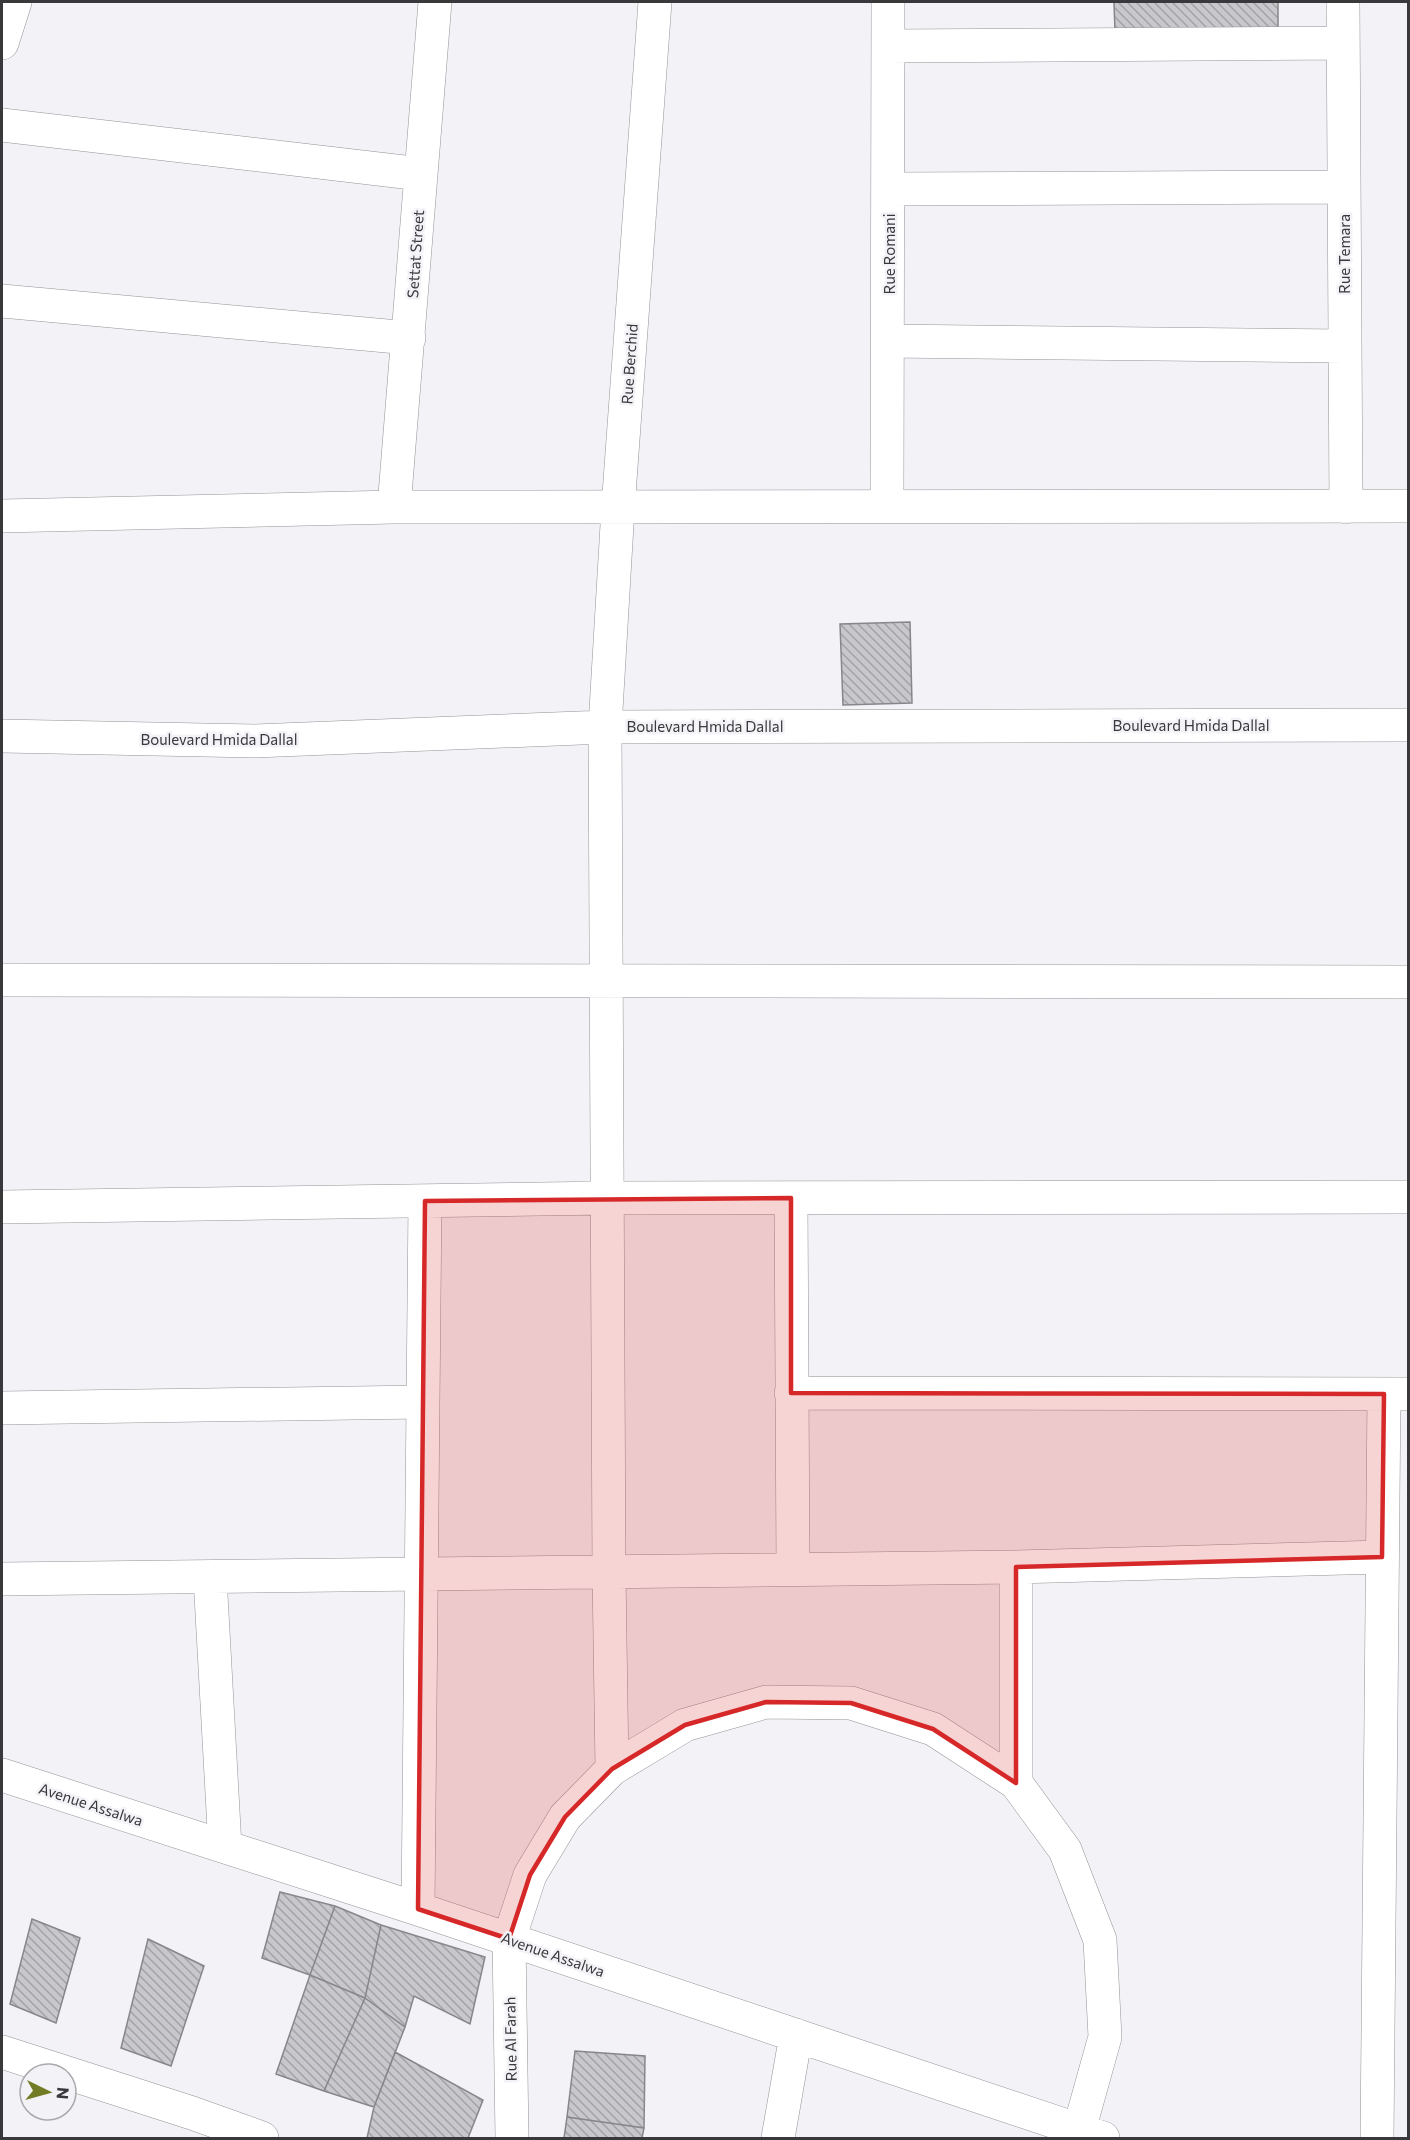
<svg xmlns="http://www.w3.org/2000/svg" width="1410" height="2140" font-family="Commissioner,sans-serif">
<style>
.building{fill:url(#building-back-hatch);stroke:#878689;stroke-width:1.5}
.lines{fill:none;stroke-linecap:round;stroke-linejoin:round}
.minor-casing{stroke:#949396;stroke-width:34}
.minor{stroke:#fff;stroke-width:33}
.marked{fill:#d62828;fill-opacity:0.2;stroke:#d62828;stroke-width:4.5;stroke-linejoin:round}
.labels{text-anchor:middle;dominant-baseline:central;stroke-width:5;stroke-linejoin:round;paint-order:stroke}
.street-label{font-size:15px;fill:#39383a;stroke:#f3f2f6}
</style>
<defs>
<pattern id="building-back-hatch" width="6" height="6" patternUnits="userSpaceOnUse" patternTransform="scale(1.5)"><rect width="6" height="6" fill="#c8c7cb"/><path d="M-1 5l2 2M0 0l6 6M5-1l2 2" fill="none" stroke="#a3a3a6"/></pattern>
</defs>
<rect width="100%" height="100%" fill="#f3f2f6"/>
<path class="building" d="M1114,2H1278V32H1115Z
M910,622L912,703L843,705L840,624Z
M280,1892L335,1906L310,1975L262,1958Z
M335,1906L381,1925L365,1998L310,1975Z
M32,1919L80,1938L56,2023L10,2004Z
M381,1925L485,1957L470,2024L414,1996L405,2027L365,1998Z
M148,1939L204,1966L171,2066L121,2048Z
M310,1975L365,1998L324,2091L276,2074Z
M365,1998L405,2027L374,2107L324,2091Z
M575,2051L645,2056L644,2128L567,2117Z
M395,2052L483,2100L468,2138H367L374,2107Z
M567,2117L644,2128L642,2138H564Z"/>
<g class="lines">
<g class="minor-casing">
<path id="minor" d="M1343,2L1346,507
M2,43L15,2
M888,46L1343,43
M2,125L421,174
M889,189L1344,187
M2,301L409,338
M888,341L1344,346
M394,507L435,2
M887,507L888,2
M2,516L394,507L1408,506
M2,736L255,741L605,727L1408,725
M2,980L1408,982
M791,1198L793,1569
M2,1207L607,1198L1408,1197
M791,1393L1408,1394
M2,1408L422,1402
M1016,1567V1783
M210,1577L225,1847
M2,1579L1016,1567L1382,1557
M612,1769L609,1573L605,727L618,508L655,2
M2,1775L418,1909L1103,2138
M418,1909L425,1201
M2,2052L192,2113L262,2138
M512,2138L509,1939L530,1875L565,1817L612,1769L685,1725L766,1702L851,1703L933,1729L1016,1783L1065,1850L1100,1940L1105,2037L1079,2130
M778,2138L796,2035
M1377,2138L1384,1394"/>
</g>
<use href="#minor" class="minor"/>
</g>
<path class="marked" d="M791,1198V1393L1384,1394L1382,1557L1016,1567V1783L933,1729L851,1703L766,1702L685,1725L612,1769L565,1817L530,1875L509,1939L418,1909L425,1201Z"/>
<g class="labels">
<g class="street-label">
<text transform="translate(415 254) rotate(-86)">Settat Street</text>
<text transform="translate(889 254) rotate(-90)">Rue Romani</text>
<text transform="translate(1344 254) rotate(-90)">Rue Temara</text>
<text transform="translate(629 364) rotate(-86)">Rue Berchid</text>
<text x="1191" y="725">Boulevard Hmida Dallal</text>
<text x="705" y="726">Boulevard Hmida Dallal</text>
<text x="219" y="739">Boulevard Hmida Dallal</text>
<text transform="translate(91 1804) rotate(18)">Avenue Assalwa</text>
<text transform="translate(553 1954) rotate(19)">Avenue Assalwa</text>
<text transform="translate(510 2039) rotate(-91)">Rue Al Farah</text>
</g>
</g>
<rect width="1410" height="2140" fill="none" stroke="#39383a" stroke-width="6"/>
<g transform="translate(48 2092) rotate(95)"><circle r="28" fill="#f3f2f6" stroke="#a9a8ab" stroke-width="1.5"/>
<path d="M0-4.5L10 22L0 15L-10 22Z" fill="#727b26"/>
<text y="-9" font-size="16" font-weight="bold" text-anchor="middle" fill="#39383a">N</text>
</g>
</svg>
